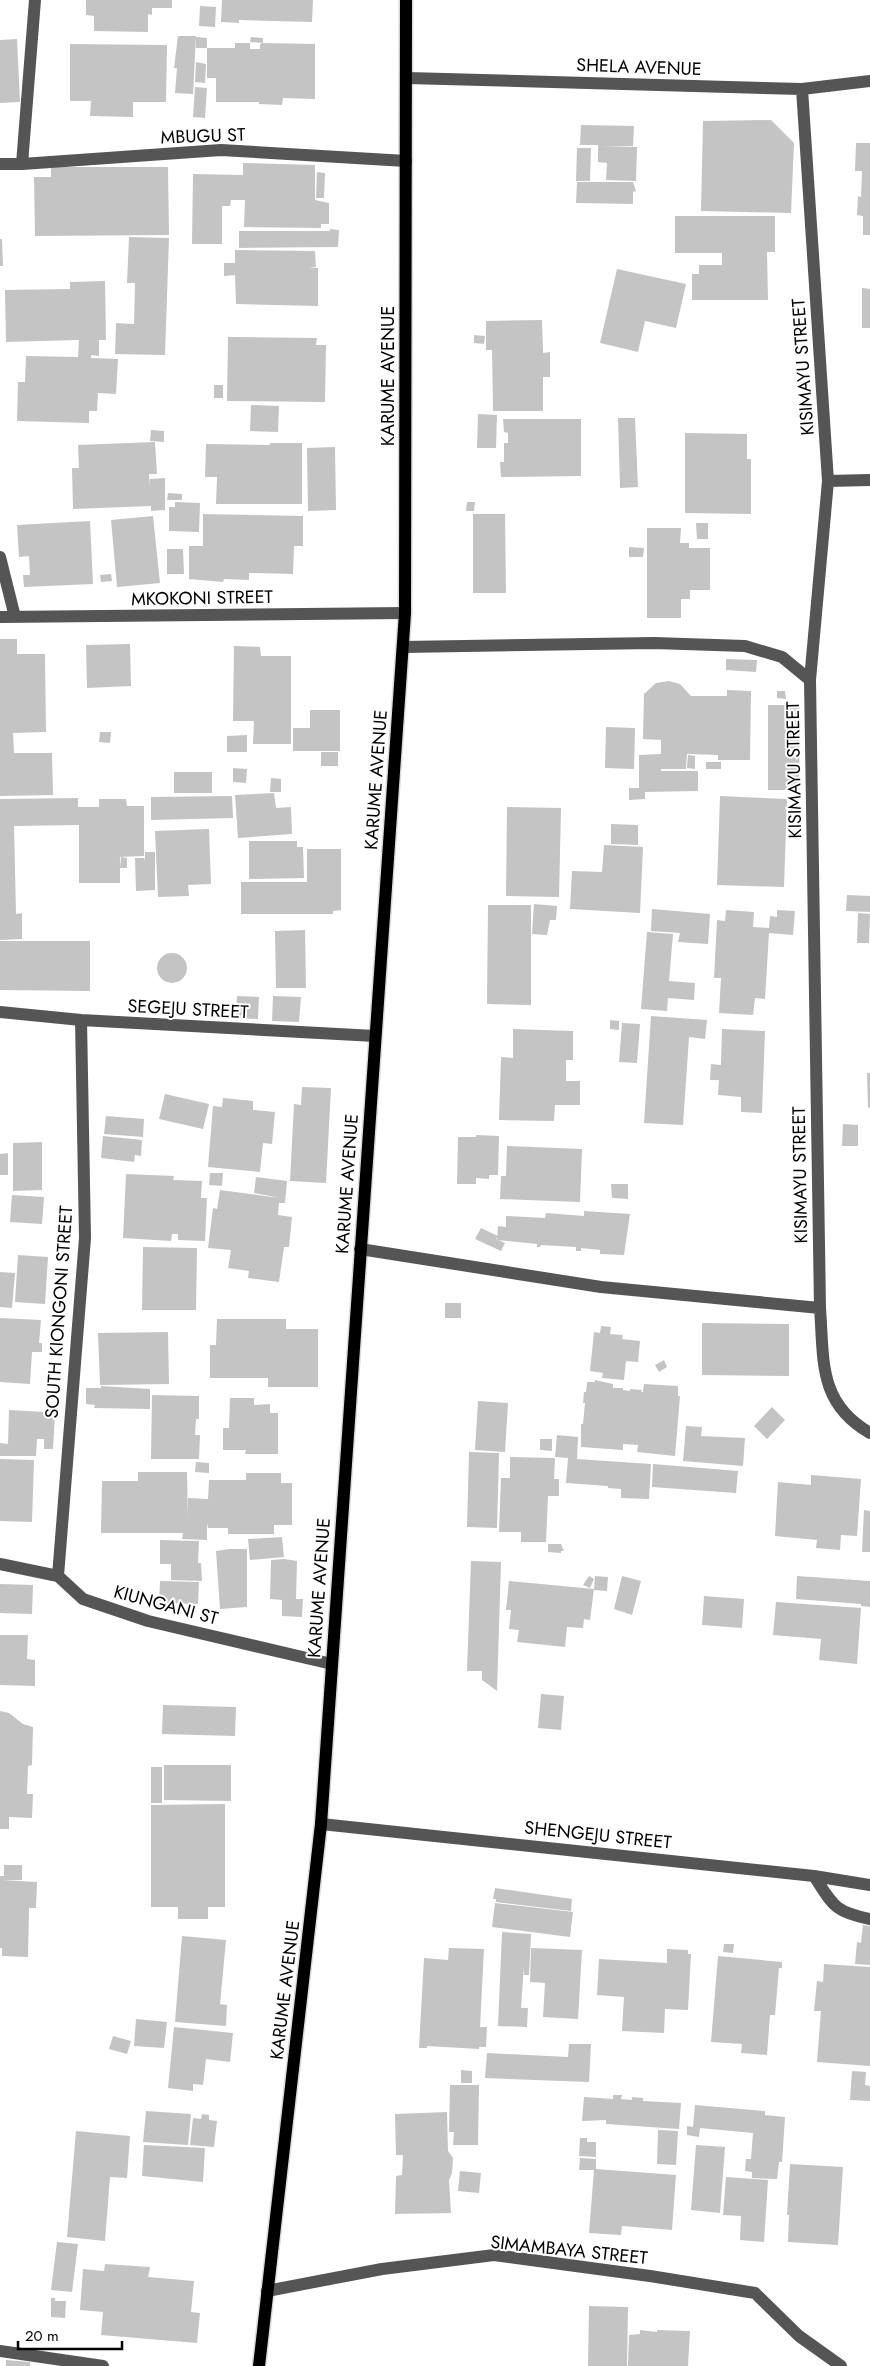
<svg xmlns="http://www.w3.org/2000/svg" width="870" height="2366" font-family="Jost,sans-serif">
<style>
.building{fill:#c4c4c4}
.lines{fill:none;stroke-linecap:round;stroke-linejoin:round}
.major-casing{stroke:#dbdbdb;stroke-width:15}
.minor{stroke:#555;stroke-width:12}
.major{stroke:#000;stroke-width:12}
.labels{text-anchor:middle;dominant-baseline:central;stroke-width:4;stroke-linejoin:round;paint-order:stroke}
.street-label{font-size:18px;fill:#000;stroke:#fff}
</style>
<rect width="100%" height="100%" fill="#fff"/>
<path class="building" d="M86,0H172V8H152V15L148,14V32L94,31V16L86,15Z
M222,0H313L312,22L239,20V23L221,22Z
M200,6L216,7L215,27L199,26Z
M178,36H196L193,94L175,93L177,68H174Z
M196,37L207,38V48H196Z
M251,37L263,38V43L250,42Z
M17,39L20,102L0,103V40Z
M235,43H250V49H260V44L263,43L315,44V99L283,98L282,105L259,104V102H216V78H207V48H235Z
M70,44L167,45L166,102H133V117L90,116L91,101H70Z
M196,62L206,64L205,83L195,82Z
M195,87L207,88L205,118L193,117Z
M771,120L794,143L791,213L701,211L703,121Z
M581,125L634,126L633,146H602L637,147L636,181L606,180L607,163L598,162V145H580Z
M856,143H870V235H863V216L857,215L858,196L861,197L862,171H855Z
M577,148H591L590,181H576Z
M243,163L315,165V200L329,203V224H321V228L244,227L245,200H231L230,206H222V244H192L193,174L243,175Z
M51,167H168L169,235L35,236L34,177H51Z
M317,172L325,173L324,198H316Z
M577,182H633L636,191L633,192V204L576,203Z
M675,216H775V252H767L768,300H692V274H699V265H722V253H675Z
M330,229L339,230L338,247L239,248V231H330Z
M129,237L169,238L165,355L115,354L116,323L134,324L135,283H127Z
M0,239H2L3,266H0Z
M235,250L315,251L316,267L309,268H318V306L236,304L235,275L224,276V263H235Z
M617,269L686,284L676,328L645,321L638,352L600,343Z
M105,281L106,340H99V356L91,355V358L118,359L116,394L98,393L97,411H89V423L17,421L18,382H25L26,356L78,357L79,340L6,342L5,290L70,289V282Z
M862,288L870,289V328H862Z
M542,320L543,353L550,352V377H543V411H493L492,350H486V321Z
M474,335L485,336L484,344L474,343Z
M228,337L317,338L316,345H326L325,402L227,401Z
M214,385H223V398H214Z
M251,405L279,406L278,432L250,431Z
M478,414L497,415L496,448H477Z
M618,418H635L638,487L620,488Z
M503,419H581V476L501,477L500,462H504V443H508V433L504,432Z
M151,430L164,431V442L150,441Z
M685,433L747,434V459H751V514L685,513Z
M155,442L157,474H149L150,486V479L165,478V510L151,511V506L73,509L72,468H79L78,445Z
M270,443H302V504H216L217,477H205L206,444L270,445Z
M335,447L336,510L308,511L307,448Z
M168,493L182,494V500H167Z
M175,502L200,503L199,532L169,531V507H175Z
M467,502H475L474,511H466Z
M203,514L303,516V546H294L293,574L249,573V580L224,579L223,582L189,579V546H203Z
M473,514H505L506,593H473Z
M153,516L160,583L117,587L111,520Z
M90,521L93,584L24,587L23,575H30L29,556L19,557L17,525Z
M696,523H708V539H697Z
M647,528H681L680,543H689V548H710V590H690V599H681V618H647Z
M629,547L644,548L643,557H629Z
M167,549H183L184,574H167Z
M111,574L112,581L101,582L100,575Z
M0,639H17V654H45L46,732L13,733L14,753H52L53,795L0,796Z
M130,644L131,686L87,688L86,645Z
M234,646L260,647L261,656H291V744H253L254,721H233Z
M726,659L757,660L756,672L726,670Z
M669,681L680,684L691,696H727V690L751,691L750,760H718V755L687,754L686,769H661V771H698V791L645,792V799L629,800V788H639V755L661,754V740L643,739L644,694L656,683Z
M777,691H785L786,699L777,698Z
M768,705H800L799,790H768Z
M310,710H340V751H293V728H310Z
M606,727L635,728L634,769L605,768Z
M100,732H111L110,743L99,742Z
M247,735V752H227V736Z
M321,752H338V766H321Z
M688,755L695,756V769L687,768Z
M706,762H721V769H706Z
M233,768L247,769L246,783L233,782Z
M174,772H212V793H174Z
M271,778L281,779V792H270Z
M274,793L276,808L291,807L292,834L238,838L235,795Z
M232,796L233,818L151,820V797Z
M720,796L787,799L784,887L717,885Z
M78,798V807H99V799H126L127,806H144V856L117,857H120V883H79V825L14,826L16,914L22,913V939L0,940V799Z
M507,807L561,808L559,897L506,896Z
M611,824L638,825V845L611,844Z
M209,829L211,884L188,885L189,896L158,897L155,831Z
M249,841H297V847H303L304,878L249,879Z
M604,845L643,847L640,913L570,909L572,871L602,872Z
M307,849H341V910L333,911V914H241V882H307Z
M145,852H155V890L136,891L135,858H144L145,860Z
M121,857L127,858V868H120Z
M847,895L870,896V912L846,911Z
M534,904L557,906L556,920H550L547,935L532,934Z
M488,905H531V1005L487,1004Z
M652,909L710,914L708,944L678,942L680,933L651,931Z
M726,910L754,912L753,927L769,928L770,916L777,917V910L795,911L793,935L769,933L765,999L755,998L753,1015L719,1013L721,978H714L717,920L725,921Z
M858,913L870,914L869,943H857Z
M305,930L306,988H276L275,931Z
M647,932L673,934L669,981L695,983L694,1000L668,998L667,1011L641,1009Z
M0,941H90V991L0,990Z
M157 968a15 15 0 1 1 30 0a15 15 0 1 1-30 0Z
M237,996L259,997L258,1019L236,1018Z
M273,996L301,997L299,1022L272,1021Z
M651,1016L707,1020L705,1039L689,1037L683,1125L644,1123Z
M610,1020L619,1021V1030L610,1029Z
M622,1023L640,1024L637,1063L619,1062Z
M513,1029L573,1031V1060H566V1081H580V1105H555L554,1121L499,1120L501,1057L513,1058Z
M722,1029L765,1031L762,1113L741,1112V1097L718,1095L719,1080H710L711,1064L721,1065Z
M867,1073H870V1107L868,1108Z
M302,1087L331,1088L326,1183L290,1181L294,1104L301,1105Z
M165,1094L209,1104L203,1129L159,1119Z
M223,1098L253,1101V1110L275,1112L272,1144L263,1143L260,1172L208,1167L213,1106L222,1107Z
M106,1116L144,1119L143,1137L104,1134Z
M843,1124L858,1125V1146H842Z
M476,1135L499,1136L498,1175H489V1179L476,1178V1184H457L458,1137H476Z
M103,1136L142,1140L141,1156L135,1155L134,1162L101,1158Z
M42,1142V1190L13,1191V1143Z
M507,1146L582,1149L580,1202L500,1199L501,1176H506Z
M8,1153V1175H0V1154Z
M210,1173H223L222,1186L209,1185Z
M126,1174L174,1176L173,1180L202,1181L201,1198H207L205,1241L178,1240V1234H172L171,1241L123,1238Z
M256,1177L287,1181L285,1203H279L278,1215L292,1217L289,1247H284L279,1282L248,1278L249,1271L228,1268L231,1250L208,1248L213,1208L217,1209L220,1190L280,1198L254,1193Z
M611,1184H628V1199L612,1198Z
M12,1195L44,1197L42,1224L10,1222Z
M584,1211L630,1214L624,1255L600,1254V1250L581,1248V1251H576V1247L541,1245L540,1247H537V1244L497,1240L498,1226L506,1227V1216L545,1218L546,1213L584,1216Z
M481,1228L498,1236L496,1239L505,1243L501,1251L475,1239Z
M143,1247L197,1248L196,1310H142Z
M18,1255L48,1257L45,1304L15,1302Z
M0,1272L15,1273L12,1308L0,1307Z
M445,1303H461V1318H445Z
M0,1318L41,1320L39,1343H42V1352H32L30,1384L0,1382Z
M217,1319H286V1329H318V1387H268V1378H210V1345H216Z
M702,1323L789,1324V1376L702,1375Z
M601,1326L611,1327L610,1334L623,1335L622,1339L640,1341L638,1362L626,1361L624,1380L602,1378L603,1373L590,1371L594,1332L600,1333Z
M168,1332L169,1384L100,1385L98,1333Z
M664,1360L667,1367L659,1372L655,1365Z
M595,1380L613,1384V1388H623V1390L630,1391V1389L642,1390L641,1392H643L644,1384L678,1386V1396H680L675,1456L637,1452L638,1445L623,1444V1450L581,1447V1424H583L585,1403H583L584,1392H586L587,1382H595Z
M101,1386L150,1389V1409L94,1408L95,1405L86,1404V1388H101Z
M152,1395L199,1396V1419H196L195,1435H200L199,1459H151Z
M230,1398H254V1405L270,1404V1413H278V1454H245L246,1450H223V1428H229Z
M478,1401L508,1403L505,1452L475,1450Z
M772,1407L785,1420L767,1439L754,1426Z
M9,1410L44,1412V1415H55L53,1449H44V1439H37L36,1456H0V1443L8,1444Z
M686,1426L702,1427L701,1436L745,1438L743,1466L683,1461Z
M557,1435L578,1437L577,1459L651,1464L649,1499L621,1498V1489L608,1488V1486L566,1483L568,1458L555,1457Z
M540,1439H552V1451L540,1450Z
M469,1452L499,1453L497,1528L467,1527Z
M510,1457L555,1458L554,1479H559V1496H548L546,1542H521V1532H499L501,1478H510Z
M0,1459L34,1460L32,1522L0,1521Z
M196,1462L209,1463V1473L195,1472Z
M653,1464L738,1471L736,1493L652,1487Z
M138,1472H187L188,1518V1498L208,1499L209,1480H246V1473H281V1483H292V1525H274V1534H228V1528H208L207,1523V1540L182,1539L183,1533H101L102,1481H138Z
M811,1475L861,1479L857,1536L841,1535L840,1550L816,1548L817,1540L775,1536L778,1482L811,1485Z
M864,1510L870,1511V1552H862Z
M282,1537L284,1557L250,1560L248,1539Z
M160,1540L199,1541L198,1563H201L202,1581L171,1580V1564H160Z
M548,1544H561L564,1551H561V1553L548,1552Z
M229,1549H247V1607L220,1609L216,1551Z
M284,1559L297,1561L296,1599H303L302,1617L282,1616V1600L270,1599L271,1560Z
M471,1561L501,1562L497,1691L482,1680V1671H467Z
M589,1576L594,1579L590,1588L583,1585Z
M595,1576L608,1577L607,1591L594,1590Z
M622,1576L641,1581L632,1615L614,1609Z
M797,1576L870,1581V1607L861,1606V1604L796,1599Z
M160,1581L199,1582L198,1604L159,1603Z
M509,1581L594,1589L590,1620L584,1619L583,1628L567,1627L565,1647L517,1642L519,1630L509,1629L511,1610H506Z
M0,1584L33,1585L32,1614L0,1613Z
M704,1596L744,1599L742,1628L702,1625Z
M776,1602L861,1608L857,1664L819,1660L821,1639L773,1635Z
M0,1635H28L27,1659L35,1660V1686L0,1685Z
M541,1694L564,1696L561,1730L538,1728Z
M163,1705L236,1707L235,1736L162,1734Z
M0,1711L9,1713L23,1724L33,1727L32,1765L28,1766L27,1794H33L32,1818L9,1817V1829H0Z
M164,1765H231V1801L164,1800Z
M151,1767H162V1803H151Z
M225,1804V1907H208V1919H178V1907H151V1805Z
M4,1865H22V1880H2L37,1882L36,1908H29L28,1957L2,1956V1948H0V1876H4Z
M495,1888L572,1899L571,1911L496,1902V1899H493Z
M495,1903L573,1912L570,1937L492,1927Z
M863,1925L870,1926V1965L855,1964L857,1942L861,1943Z
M502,1932L531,1934L529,1975H524V1965L521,2008H528L527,2027L498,2026Z
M182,1936L226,1940L220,2004L227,2005L226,2026L175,2022Z
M724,1944H734L733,1953L723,1952Z
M449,1948L484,1949L480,2027H487L486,2047H479V2049L427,2046V2048H419L424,1958L448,1960Z
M531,1948L582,1950L578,2019L543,2017L545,1983L530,1982Z
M667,1949L688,1950V1954H691L688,2010L665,2009L664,2033L622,2031L624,1997L597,1995L599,1959L667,1963Z
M718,1956L782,1962V1968H779L775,2015H770L767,2055L741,2053L742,2044L711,2042Z
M824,1964L870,1967V2066L817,2062L821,2011H814L817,1981L823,1982Z
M136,2019L167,2022L164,2048L134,2046Z
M174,2027L233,2033L230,2062L206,2059L203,2085L193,2084V2091L168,2088Z
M113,2036L131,2041L127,2054L109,2049Z
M569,2044H591L589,2082L485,2078L487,2053L568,2057Z
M461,2070L472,2071V2083H461Z
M852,2071L866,2072L865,2085L870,2086V2101L850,2100Z
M450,2085H479L478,2145H453L454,2132H449Z
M613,2095H622L621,2099L632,2100V2097L643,2098V2101L681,2103L679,2129L606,2124V2120L582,2121L584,2097L613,2099Z
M695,2105L765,2111V2115L785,2117L782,2162H779L777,2179L752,2178V2172L745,2171L746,2159H751L753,2133L700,2128L699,2137L687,2135V2126L693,2127Z
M146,2111L191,2114L188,2145L143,2142Z
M447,2112L448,2151L453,2158L452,2173L449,2180L451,2213L395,2214L396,2176L402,2175L403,2155H396L395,2114Z
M202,2114L209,2115V2120L217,2121L214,2147L190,2145L193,2118L201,2119Z
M658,2130L678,2131L676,2165L657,2164Z
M76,2131L130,2136L127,2178L110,2177L105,2241L67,2237Z
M580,2138H587V2142H596V2157L579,2156Z
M144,2145L205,2148L203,2182L142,2176Z
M696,2145L725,2147L720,2213L691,2210Z
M580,2158L596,2159V2169L676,2175L672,2230L622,2226L621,2235L589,2233L594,2170H579Z
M790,2164L843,2167L838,2245L788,2242L789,2215H787Z
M460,2171L481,2173L479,2193L458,2191Z
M726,2177L768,2180L764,2242L740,2240L741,2216L723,2215Z
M57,2242L78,2244L72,2292L51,2290Z
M105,2264L150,2267L148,2277L194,2281L191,2312L200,2313L197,2343L101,2335L103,2312L80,2310L83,2269L104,2271Z
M51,2298H55V2301H66L65,2318L51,2317Z
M589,2306L628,2307L627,2366H588Z
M640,2330L657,2332V2330L690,2331L688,2366H628L629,2335L640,2334Z
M6,2360L30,2362V2366H6Z"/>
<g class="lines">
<g class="major-casing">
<path id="major" d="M259,2366L321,1824L405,613L406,0"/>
</g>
<path class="minor" d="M407,78L802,89L870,81
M802,89L828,481L810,680L820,1308C824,1361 818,1403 870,1433
M0,164H22L221,150L406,161
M22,164L35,0
M828,481L870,480
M0,557L15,617
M0,617L405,613
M403,647L654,643L745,646L782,657L810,680
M0,1012L81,1020L375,1036
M360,1249L601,1287L820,1308
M0,1564L58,1576L83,1599L148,1621L332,1664
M58,1576L85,1238L81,1020
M321,1824L814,1876L870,1885
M814,1876C833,1905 834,1912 870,1919
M267,2291L382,2269L494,2255L650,2276L755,2293L799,2336L841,2366
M0,2351L103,2366"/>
<use href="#major" class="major"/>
</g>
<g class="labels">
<g class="street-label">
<text transform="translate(639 67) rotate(2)">SHELA AVENUE</text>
<text transform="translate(203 136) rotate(-2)">MBUGU ST</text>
<text transform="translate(803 367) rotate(-94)">KISIMAYU STREET</text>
<text transform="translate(388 376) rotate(-90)">KARUME AVENUE</text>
<text transform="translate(202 598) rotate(-1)">MKOKONI STREET</text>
<text transform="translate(794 770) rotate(-91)">KISIMAYU STREET</text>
<text transform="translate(376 780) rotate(-86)">KARUME AVENUE</text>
<text transform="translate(188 1009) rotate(3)">SEGEJU STREET</text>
<text transform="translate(800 1175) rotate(-91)">KISIMAYU STREET</text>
<text transform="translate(347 1184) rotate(-86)">KARUME AVENUE</text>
<text transform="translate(59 1312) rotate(-86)">SOUTH KIONGONI STREET</text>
<text transform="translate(319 1588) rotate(-86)">KARUME AVENUE</text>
<text transform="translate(166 1605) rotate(15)">KIUNGANI ST</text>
<text transform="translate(598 1835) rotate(6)">SHENGEJU STREET</text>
<text transform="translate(285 1990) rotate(-83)">KARUME AVENUE</text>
<text transform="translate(569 2250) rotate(6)">SIMAMBAYA STREET</text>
</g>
</g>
<path d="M18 2341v8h104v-8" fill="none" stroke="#000000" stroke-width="2.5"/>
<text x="25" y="2341" font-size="15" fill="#000000" stroke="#ffffff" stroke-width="4" paint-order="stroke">20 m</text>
</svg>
